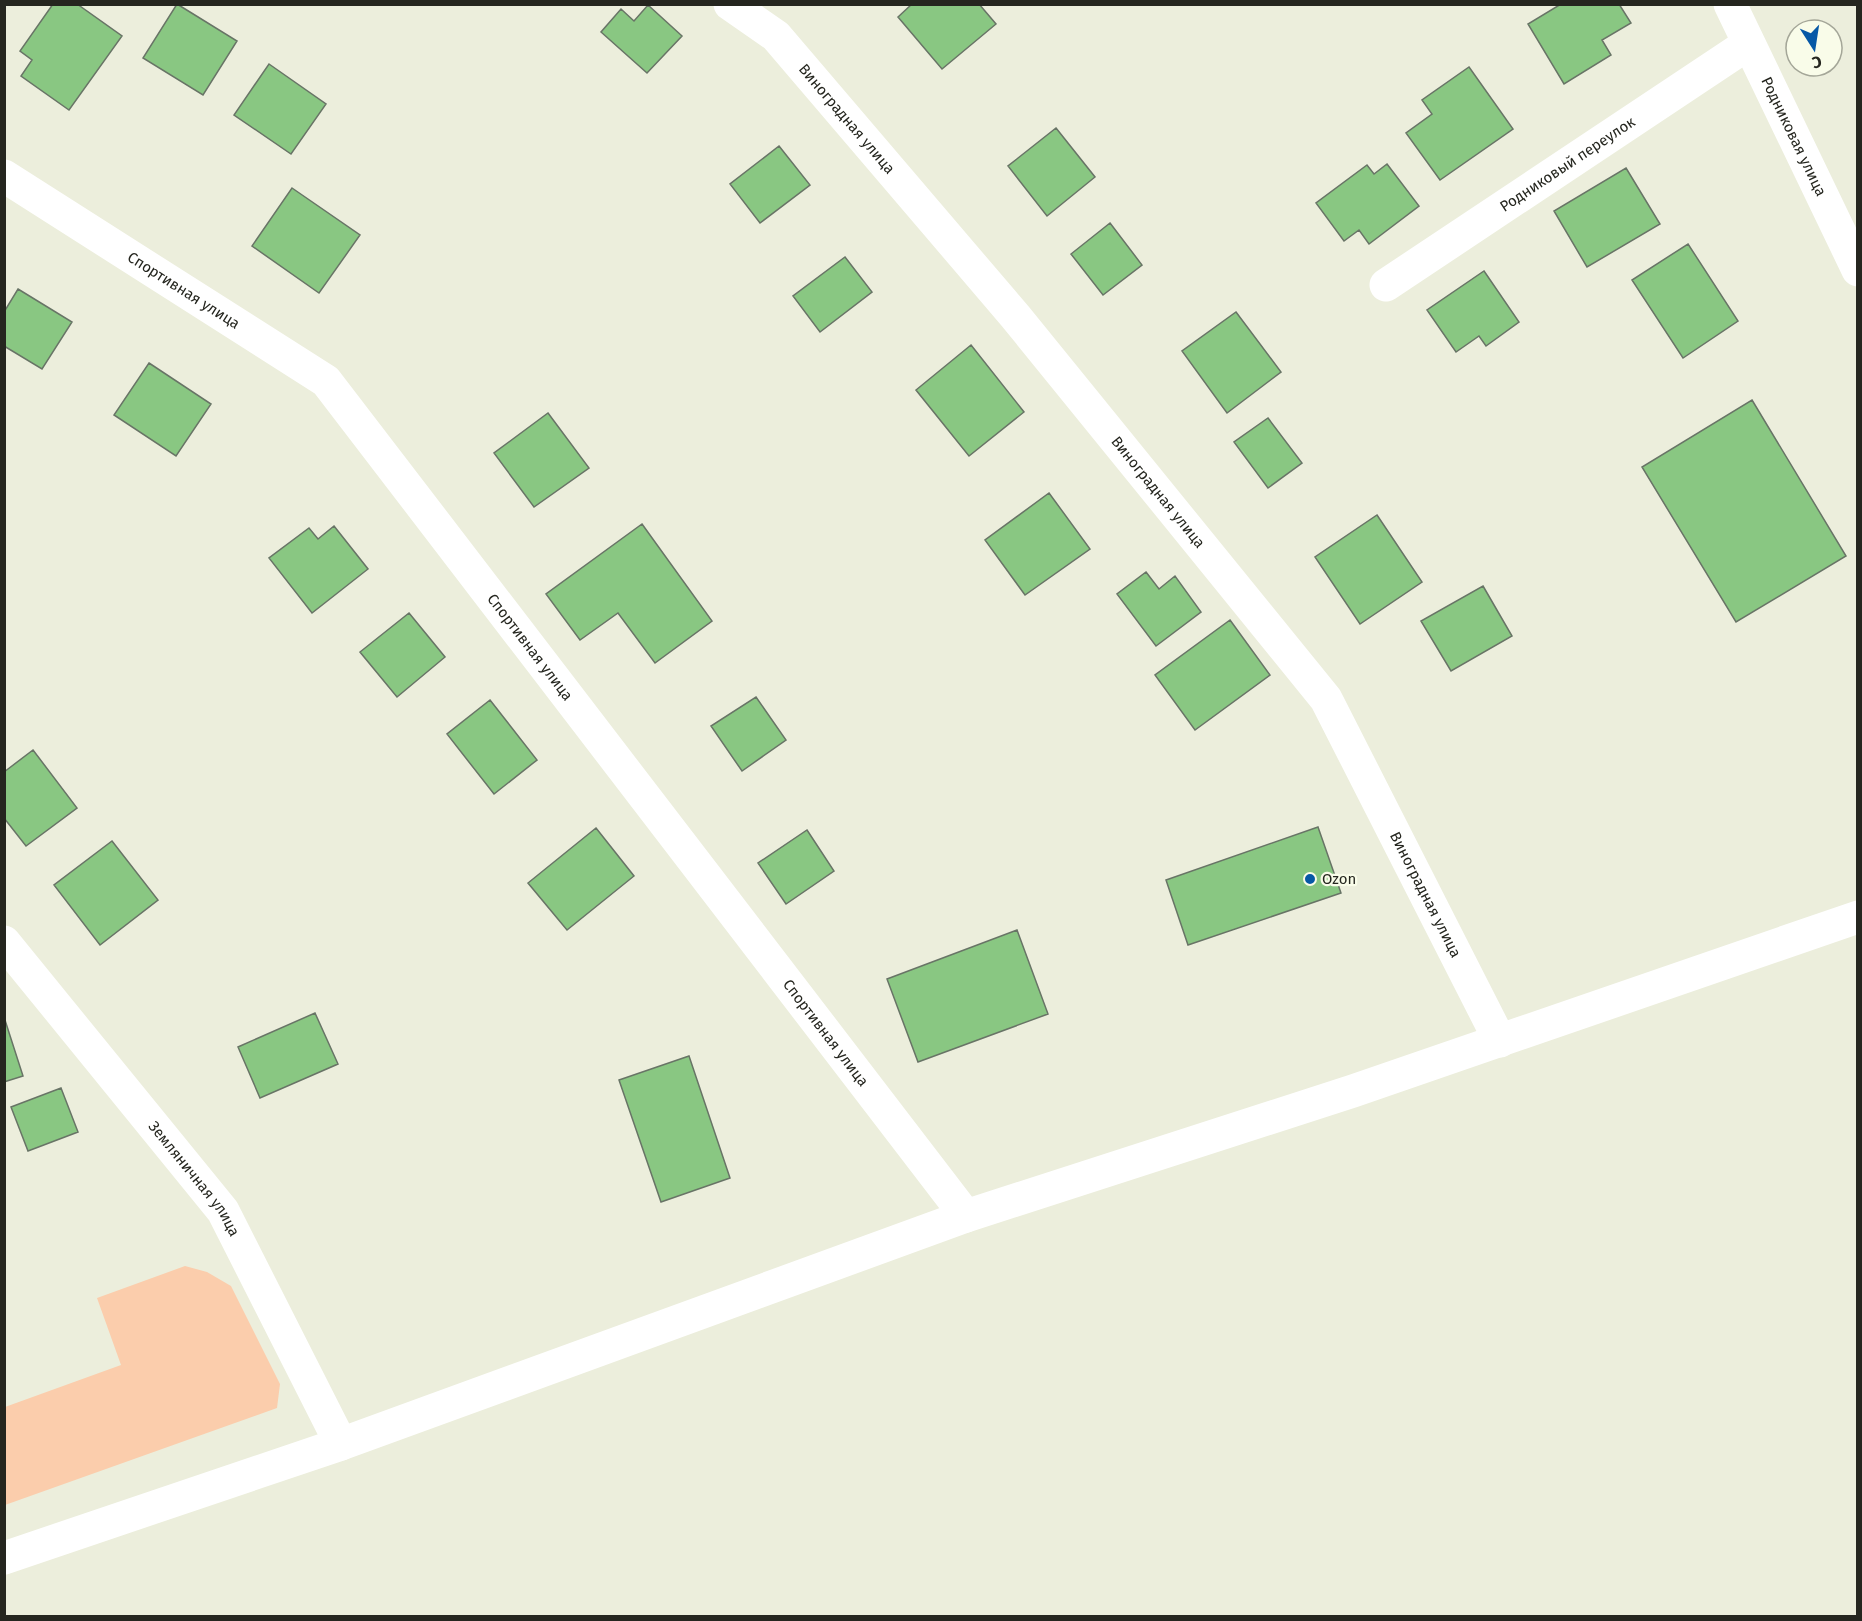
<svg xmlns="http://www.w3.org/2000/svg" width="1862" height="1621" font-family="'Fira Sans',sans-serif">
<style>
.green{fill:#fbcdac}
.building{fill:#89c782;stroke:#687466;stroke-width:1.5}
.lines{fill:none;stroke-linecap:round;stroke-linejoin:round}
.minor{stroke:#fff;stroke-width:33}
.major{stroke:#fff;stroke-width:33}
.poi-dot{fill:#0658a6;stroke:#f9fce9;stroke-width:2}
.labels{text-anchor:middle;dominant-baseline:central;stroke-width:4.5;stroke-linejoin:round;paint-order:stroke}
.street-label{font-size:15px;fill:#25261f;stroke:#f9fce9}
.poi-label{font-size:15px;fill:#25261f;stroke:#f9fce9;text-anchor:start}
</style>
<rect width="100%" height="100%" fill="#eceedc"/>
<path class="green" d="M185,1266L207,1272L231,1286L280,1384L277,1408L5,1505V1407L121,1365L97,1298Z"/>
<path class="building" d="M53,4H77L122,36L69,110L21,76L32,60L20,51Z
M177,4L237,41L203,95L143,58Z
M912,4H979L996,24L942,69L898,17Z
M1561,4H1619L1631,23L1602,40L1611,55L1564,84L1528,24Z
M648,5L682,36L647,73L601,32L621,9L634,21Z
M269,64L326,104L291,154L234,115Z
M1469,67L1513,129L1440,180L1406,133L1432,114L1422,100Z
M1056,128L1095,177L1047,216L1008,166Z
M779,146L810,185L760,223L730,184Z
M1387,164L1419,206L1369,244L1359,230L1344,241L1316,203L1367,165L1374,174Z
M1626,168L1660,224L1587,267L1554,211Z
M292,188L360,235L319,293L252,246Z
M1110,223L1142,265L1103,295L1071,254Z
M1688,244L1738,321L1683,358L1632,280Z
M845,257L872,292L820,332L793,296Z
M1484,271L1519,322L1486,346L1479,336L1456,352L1427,310Z
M18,289L72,322L42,369L4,346V312Z
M1236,312L1281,372L1227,413L1182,351Z
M971,345L1024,412L969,456L916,390Z
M149,363L211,404L176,456L114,415Z
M1752,400L1846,556L1736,622L1642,467Z
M548,413L589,468L534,507L494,453Z
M1268,418L1302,463L1268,488L1234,442Z
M1049,493L1090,549L1025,595L985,540Z
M1377,515L1422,582L1360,624L1315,557Z
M642,524L712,621L655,663L618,613L580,640L546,594Z
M334,526L368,569L312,613L269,558L309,528L318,539Z
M1146,572L1159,589L1175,576L1201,612L1156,646L1117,594Z
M1483,586L1512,636L1451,671L1421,621Z
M409,613L445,657L397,697L360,652Z
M1230,620L1270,675L1195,730L1155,675Z
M756,697L786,740L742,771L711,726Z
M490,700L537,760L494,794L447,734Z
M33,750L77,808L26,846L4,818V772Z
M1318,827L1341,893L1188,945L1166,880Z
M596,828L634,876L567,930L528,883Z
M807,830L834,871L786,904L758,863Z
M112,841L158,900L100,945L54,885Z
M1017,930L1048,1014L918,1062L887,979Z
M315,1013L338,1064L260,1098L238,1047Z
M4,1017L23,1076L4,1082Z
M689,1056L730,1178L661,1202L619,1080Z
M61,1088L78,1132L28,1151L11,1107Z"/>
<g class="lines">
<g class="minor">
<path id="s1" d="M730,4L776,36L1015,316L1326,699L1500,1041"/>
<path id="s2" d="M1730,4L1858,270"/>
<path id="s3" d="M4,176L326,381L966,1216"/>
<path id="s4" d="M1386,285L1748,44"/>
<path id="s5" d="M4,942L223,1211L341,1444"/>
</g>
<path class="major" d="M4,1558L341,1444L966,1216L1353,1091L1858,917"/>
</g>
<circle class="poi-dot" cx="1310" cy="879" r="6"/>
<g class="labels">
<g class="street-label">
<text stroke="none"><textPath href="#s1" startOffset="165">Виноградная улица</textPath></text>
<text stroke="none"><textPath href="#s2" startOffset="147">Родниковая улица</textPath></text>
<text stroke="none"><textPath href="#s4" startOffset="218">Родниковый переулок</textPath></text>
<text stroke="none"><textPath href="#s3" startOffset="213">Спортивная улица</textPath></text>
<text stroke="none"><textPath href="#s1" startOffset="651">Виноградная улица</textPath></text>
<text stroke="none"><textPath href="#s3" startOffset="717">Спортивная улица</textPath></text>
<text stroke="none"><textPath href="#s1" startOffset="1137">Виноградная улица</textPath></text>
<text stroke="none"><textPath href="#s3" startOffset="1203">Спортивная улица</textPath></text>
<text stroke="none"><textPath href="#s5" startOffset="304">Земляничная улица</textPath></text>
</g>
<g class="poi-label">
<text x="1322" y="879">Ozon</text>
</g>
</g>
<rect width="1862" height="1621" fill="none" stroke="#25261f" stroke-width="12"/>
<g transform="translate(1814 48) rotate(168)"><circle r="28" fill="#f9fce9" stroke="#a4a698" stroke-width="1.5"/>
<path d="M0-4.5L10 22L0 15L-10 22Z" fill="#0658a6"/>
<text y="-9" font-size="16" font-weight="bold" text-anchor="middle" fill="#25261f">С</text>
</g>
</svg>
